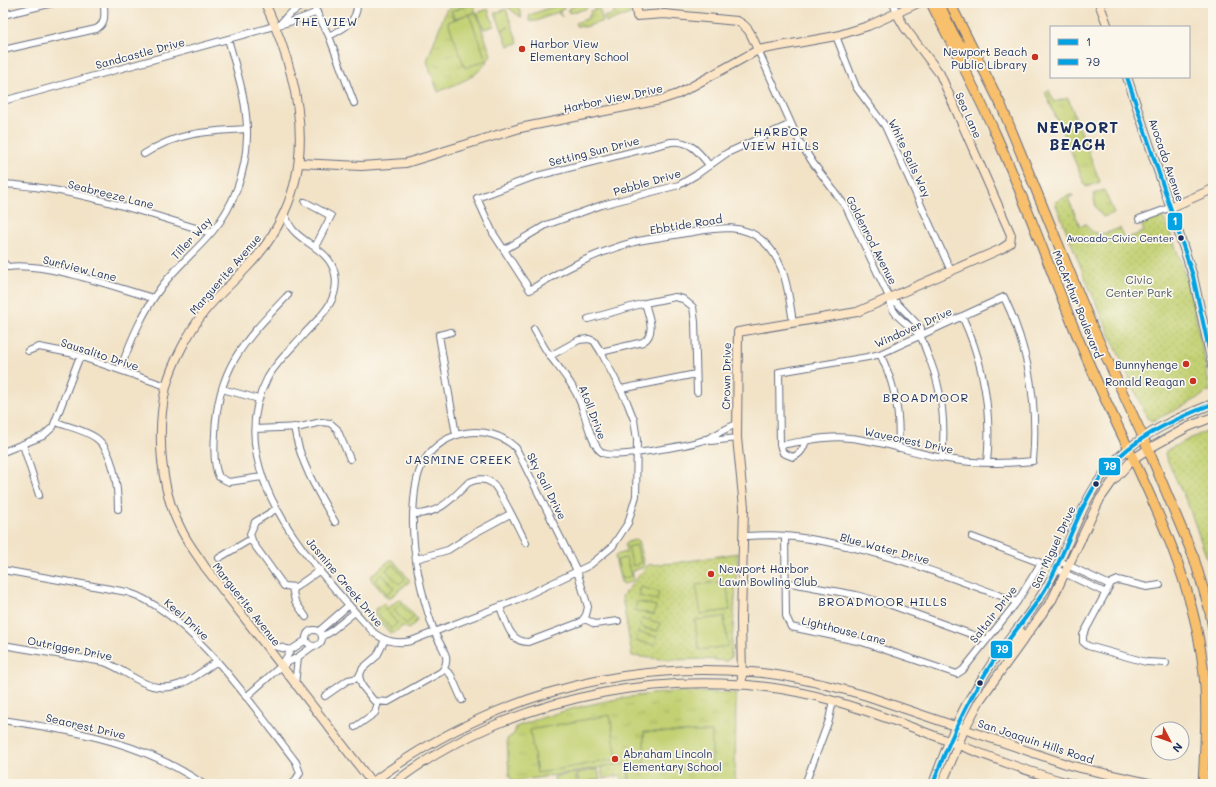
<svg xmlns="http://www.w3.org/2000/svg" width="1216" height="787" font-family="Mali,sans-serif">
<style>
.grass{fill:url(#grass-tufts);stroke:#6f8068}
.park{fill:url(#park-dots);stroke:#6f8068}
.pitch{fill:#c3d173;stroke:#6f8068}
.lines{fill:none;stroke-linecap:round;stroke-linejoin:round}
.street-casing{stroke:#666e83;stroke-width:8}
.secondary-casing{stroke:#666e83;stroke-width:10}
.primary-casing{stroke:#666e83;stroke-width:11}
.street{stroke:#fff;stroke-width:6}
.secondary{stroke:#fce5c4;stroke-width:8}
.primary{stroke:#f8bf6c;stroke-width:9}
.bus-1-casing{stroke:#fbf7ec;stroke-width:7}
.bus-2-casing{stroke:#fbf7ec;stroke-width:7}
.bus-1{stroke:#03a2e3;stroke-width:4}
.bus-2{stroke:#03a2e3;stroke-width:4}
.poi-dot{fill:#c8321e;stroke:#fbf7ec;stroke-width:1.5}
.bus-dot{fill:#1b2f5e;stroke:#fbf7ec;stroke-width:1.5}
.labels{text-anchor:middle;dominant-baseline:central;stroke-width:3.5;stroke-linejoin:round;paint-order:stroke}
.bus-label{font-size:10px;fill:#1b2f5e;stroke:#fbf7ec;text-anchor:end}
.poi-label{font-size:11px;fill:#1b2f5e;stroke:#fbf7ec;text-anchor:start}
.street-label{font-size:11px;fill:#1b2f5e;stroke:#fbf7ec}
.park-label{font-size:11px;fill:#455863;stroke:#fbf7ec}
.neighbourhood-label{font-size:12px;letter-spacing:1px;fill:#1b2f5e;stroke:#fbf7ec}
.district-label{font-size:15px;font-weight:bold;letter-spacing:1px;fill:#1b2f5e;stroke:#fbf7ec}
.line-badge{stroke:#fbf7ec;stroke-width:1.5}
.badge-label{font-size:11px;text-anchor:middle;font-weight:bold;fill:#fff}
</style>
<defs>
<pattern id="grass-tufts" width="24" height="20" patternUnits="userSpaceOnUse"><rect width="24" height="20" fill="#c3d173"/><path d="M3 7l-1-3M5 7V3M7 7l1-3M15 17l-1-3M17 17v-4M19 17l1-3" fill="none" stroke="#a7b466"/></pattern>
<pattern id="park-dots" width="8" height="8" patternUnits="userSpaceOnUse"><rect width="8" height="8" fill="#c3d173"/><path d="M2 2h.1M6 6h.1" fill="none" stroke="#a7b466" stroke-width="1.8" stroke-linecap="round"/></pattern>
</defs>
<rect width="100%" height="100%" fill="#fbf7ec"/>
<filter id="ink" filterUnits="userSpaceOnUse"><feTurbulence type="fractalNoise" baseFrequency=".025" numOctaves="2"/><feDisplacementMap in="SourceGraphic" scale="8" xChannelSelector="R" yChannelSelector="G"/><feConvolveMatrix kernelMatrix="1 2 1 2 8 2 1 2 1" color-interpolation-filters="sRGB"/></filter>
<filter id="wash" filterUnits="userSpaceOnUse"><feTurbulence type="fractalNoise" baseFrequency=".012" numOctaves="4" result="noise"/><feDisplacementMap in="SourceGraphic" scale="16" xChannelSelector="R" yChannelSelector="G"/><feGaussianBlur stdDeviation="0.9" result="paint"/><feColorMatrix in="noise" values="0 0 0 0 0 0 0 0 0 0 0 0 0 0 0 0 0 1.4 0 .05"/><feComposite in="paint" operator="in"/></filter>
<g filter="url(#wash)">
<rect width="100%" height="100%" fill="#f2e3c7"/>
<path class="grass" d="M459,3H468V6L451,11L454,19L476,12L491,55C478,79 461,81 438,92L427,61L446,10Z
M496,3H517L522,18L502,3Z
M562,3L564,9L559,11L562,17L558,12L537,21H530L529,19L530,15Z
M580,3H591L586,9L569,13L568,9Z
M622,3H629L630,14L606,22L604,17L614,14L613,7Z
M599,8L603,21L585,27L576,26L575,23L589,18L588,16L591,14L590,11Z
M1049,90L1054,102L1068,98L1100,182L1086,187L1045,92Z
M1104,190L1114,213L1103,217L1096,207L1093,194Z
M672,692L736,693L735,784H631L627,763L513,782L509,775L507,739L514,734L516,727C569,707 616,697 672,692Z"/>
<path class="park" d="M473,4L476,12L454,19L451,11Z
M1072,194L1073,196L1068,198L1080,226L1086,224C1094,239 1107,233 1120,228L1124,239L1144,232L1141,223L1161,216L1164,219C1189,273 1200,332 1210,391L1206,392C1204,397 1163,416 1152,421L1147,418L1088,285L1055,202Z
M1208,430L1213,432V576L1189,507L1165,455L1166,451L1169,449Z
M635,540L638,541L644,565L642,568L632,571L634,579L631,582L624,584L621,582L615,558L616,555L626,552L625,545L627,542Z
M738,553L731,658L726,661L705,659L671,660L632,656L622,596L648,565L676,563Z
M390,560H393L409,579V582L390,598H387L371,579V576Z
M398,600H401L417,619L416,622L409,629L403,626L394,633H390L374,615L375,610L382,604H385L388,608Z
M627,763L630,784H623L621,775L603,779L601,767Z"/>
<path class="pitch" d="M488,9L494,26L484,29L477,13Z
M506,9L518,43L508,46L502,30L509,27L502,30L495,13Z
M469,14L486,60L465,68L448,22Z
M636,545L641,563L633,566L628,547Z
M626,558L631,576L622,579L617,560Z
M393,564L405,579L399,584L386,570Z
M382,574L394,588L387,594L375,580Z
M726,581L730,610L701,614L696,585Z
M641,587L659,592L657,600L639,596Z
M637,602L656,606L654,615L635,610Z
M400,604L413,618L406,624L394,610Z
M385,609L397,623L391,629L378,614Z
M724,617L728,646L699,650L695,620Z
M642,618L660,623L658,631L640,627Z
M638,632L657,637L655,645L636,641Z
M610,715L617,759L537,773L530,730Z
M644,732H712V768L644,769Z
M598,769L600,779L579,783L577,773Z
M575,773L577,783L555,784L554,777Z"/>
</g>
<g filter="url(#ink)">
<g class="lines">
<g class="street-casing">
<path id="street" d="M312,3L329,36L354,103
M893,3L897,14
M3,15L53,3
M281,23L288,15L306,3
M329,36C343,29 358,22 357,3
M836,36L856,87L885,126L951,271
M3,50L96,29C107,23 104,14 104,3
M758,50L799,141L813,163L846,207L890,299C891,317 909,323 920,336C923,340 925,348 927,353C942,387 946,421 942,458
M3,101L264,29C282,24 300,20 317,12
M144,154C177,132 209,131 247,129
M709,165C698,151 690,140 671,142L533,177L477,198L493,233L530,290C562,269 602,250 638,241C654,238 670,236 686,233C713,229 742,221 764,242C786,262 789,296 793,323
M3,184C74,188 144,212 211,233
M305,202L331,216L315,247
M284,213C287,219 289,226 294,231C308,246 330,251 335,274C340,300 321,316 305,333C292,348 276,362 267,379C219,472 318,570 374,633C386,642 397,644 411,641L519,599L590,565L612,547L628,523L636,496L637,440L634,420L627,402L601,352L594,341L589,339L579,340L550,356
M1139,219L1172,207
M504,250L546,225L602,205L679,185L696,175L727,153L791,124
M3,262L8,267C47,262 114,287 153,298
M890,299L897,303L921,328L920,336
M962,316C984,363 992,412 987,463
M588,319L645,303L675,297L683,299L693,307L695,322L697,392
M534,329C539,338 544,348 550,356C562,372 574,385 581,404C585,415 592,448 603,453C615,459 689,445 704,440C716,436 725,428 737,424
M451,332L439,335L456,435
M28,351L39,347L70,353L166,386
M601,352L643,342C657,333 648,315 645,303
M880,354C895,384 901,414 898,448
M120,370C131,340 143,311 162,286C177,266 196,251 212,232C234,206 246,172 247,137C248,104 237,71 228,39
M222,389L259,399
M621,389L696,374
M56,422C69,427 85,430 96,438C114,451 118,489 118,509
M294,427C300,463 317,491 335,522
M255,429L301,427L321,422L330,423L337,429L350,459
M705,439L711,441L737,438
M23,445L39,495
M780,445C803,442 826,435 850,438C881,441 911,452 942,458C973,464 1003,464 1033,461C1038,403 1029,349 1004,297L880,354L868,357L779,372L780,445L783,453L793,457C801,454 803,449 806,441
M3,452L43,436L53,427L80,356
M262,477L229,482L219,477C213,465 214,447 215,434C217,368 245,340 288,295
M276,509L255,522L250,534L253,543L284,586L296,587L320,570
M413,514C438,515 452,499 468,483C476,479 484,477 492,483C501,490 519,530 526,543
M743,536C757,536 772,534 786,536C866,544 942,574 1017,602
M785,536L786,616L791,627L862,642L957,674L963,670L1017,602L1041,563L972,537
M219,558L251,539
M416,559L448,550L473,534L510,514
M1059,561L1110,585
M1056,569L1106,593
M3,570L127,592C191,612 255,709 296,762L300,773L293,784
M785,582L856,595L891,605L987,640
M1160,585L1147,587L1118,580L1111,583L1083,635V642L1088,646L1146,662L1166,663
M292,588L295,601L306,617
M585,619L595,624L618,621
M306 638a8 8 0 1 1 16 0a8 8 0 1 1-16 0Z
M319,631L349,605
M322,636L329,633L355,612
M385,640L377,656L363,668L359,676L362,686L374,701L388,702L441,672C445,668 447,662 446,656C443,647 437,639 434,631C421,594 412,554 413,515C414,497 415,477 424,461C443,429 489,422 516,448L577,571L588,607L586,615L581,622L528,642C509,642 506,621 500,607
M266,644L291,650
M3,645L104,662C118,667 129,676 142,682C171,697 194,678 217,661
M281,666L291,650L306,640
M444,669L451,675L462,700
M295,685L298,657
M325,696L348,680L359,678
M246,697L281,666L298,657L313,646
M3,720C78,732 139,740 203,784
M355,727L375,713L378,702
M805,784L829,720L833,700"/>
</g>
<g class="secondary-casing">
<path id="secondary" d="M265,3C295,68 316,145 284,213C276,231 264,249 251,263C236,280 218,294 204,312C189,332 172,363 166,387C156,433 160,492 183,533C189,545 198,556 205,567L373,784
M635,3L637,16L664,14L737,21C750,27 752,37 758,50
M1099,3L1108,27
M1127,77L1193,276L1213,368
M299,163L361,166L406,163L520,128L660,100L678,94L758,50L836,36L868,26L918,3
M1172,207L1213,189
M1009,659C1005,650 1016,640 1021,632
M742,685L741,619L744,507L737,438L738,332L857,312L1001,249L1010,243L1011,235L1008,228L940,74L905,28L897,14
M370,784C481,701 613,660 751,672C790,675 829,685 867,696L1072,766L1153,784
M393,784C508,693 693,659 834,701C915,724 991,762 1072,784
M933,784C945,752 956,719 975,690C985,674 995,657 1007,642C1021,624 1036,606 1047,586C1072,543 1083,489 1121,455C1147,431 1177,418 1210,405L1213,406
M942,784L964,730L980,700L1052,600L1100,499L1112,482L1133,459L1148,449L1188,427L1213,417"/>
</g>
<g class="primary-casing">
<path id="primary" d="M931,3C953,47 976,90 996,135C1027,204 1052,276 1081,345C1125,451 1189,551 1203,666C1208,705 1205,745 1203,784
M939,3C949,22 956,51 978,57
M950,3L1001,105L1092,326L1143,437L1194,558L1209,608L1213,628"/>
</g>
<use href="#street" class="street"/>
<use href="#secondary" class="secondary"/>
<use href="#primary" class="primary"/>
<g class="bus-1-casing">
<path id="bus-1" d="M1127,77L1193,276L1213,368"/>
</g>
<g class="bus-2-casing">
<path id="bus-2" d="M933,784C949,740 968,699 994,660C1011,634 1032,613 1047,586C1068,548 1079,502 1108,468C1135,437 1173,420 1210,405L1213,406"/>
</g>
<use href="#bus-1" class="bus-1"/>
<use href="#bus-2" class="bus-2"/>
</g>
</g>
<g class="poi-dot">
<circle cx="522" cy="49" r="4"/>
<circle cx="1035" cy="57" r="4"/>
<circle cx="1186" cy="364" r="4"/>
<circle cx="1193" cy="381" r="4"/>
<circle cx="711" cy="574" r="4"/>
<circle cx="615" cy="759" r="4"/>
</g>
<g class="bus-dot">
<circle cx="1181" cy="238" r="3.5"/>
<circle cx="1096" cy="484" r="3.5"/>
<circle cx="980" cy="683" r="3.5"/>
</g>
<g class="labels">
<g class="bus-label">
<text x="1174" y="238">Avocado-Civic Center</text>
</g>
<g class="poi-label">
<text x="530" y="43">Harbor View<tspan x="530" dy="13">Elementary School</tspan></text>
<text x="1027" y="51" text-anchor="end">Newport Beach<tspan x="1027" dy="13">Public Library</tspan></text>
<text x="1178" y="364" text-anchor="end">Bunnyhenge</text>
<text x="1185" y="381" text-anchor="end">Ronald Reagan</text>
<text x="719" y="568">Newport Harbor<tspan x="719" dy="13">Lawn Bowling Club</tspan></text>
<text x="623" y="753">Abraham Lincoln<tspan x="623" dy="13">Elementary School</tspan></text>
</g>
<g class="street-label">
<text transform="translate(140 53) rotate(-15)">Sandcastle Drive</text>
<text transform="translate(613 98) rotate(-12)">Harbor View Drive</text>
<text transform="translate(969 115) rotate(66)">Sea Lane</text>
<text transform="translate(594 151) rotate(-14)">Setting Sun Drive</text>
<text transform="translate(910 158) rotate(65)">White Sails Way</text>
<text transform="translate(1167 160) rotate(71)">Avocado Avenue</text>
<text transform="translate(647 182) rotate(-16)">Pebble Drive</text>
<text transform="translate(111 194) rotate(14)">Seabreeze Lane</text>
<text transform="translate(686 224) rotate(-9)">Ebbtide Road</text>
<text transform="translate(191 238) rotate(-47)">Tiller Way</text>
<text transform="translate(872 240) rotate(63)">Goldenrod Avenue</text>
<text transform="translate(80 268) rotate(14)">Surfview Lane</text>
<text transform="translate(225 274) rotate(-49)">Marguerite Avenue</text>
<text transform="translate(1078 304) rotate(68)">MacArthur Boulevard</text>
<text transform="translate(913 327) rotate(-24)">Windover Drive</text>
<text transform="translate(100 354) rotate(18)">Sausalito Drive</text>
<text transform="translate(726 376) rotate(-89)">Crown Drive</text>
<text transform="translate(593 412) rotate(69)">Atoll Drive</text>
<text transform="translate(909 440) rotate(12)">Wavecrest Drive</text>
<text transform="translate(547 486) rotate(63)">Sky Sail Drive</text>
<text transform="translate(1053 547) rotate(-65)">San Miguel Drive</text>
<text transform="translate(885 548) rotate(15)">Blue Water Drive</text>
<text transform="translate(345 582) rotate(50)">Jasmine Creek Drive</text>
<text transform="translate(247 604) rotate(52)">Marguerite Avenue</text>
<text transform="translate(993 614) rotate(-52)">Saltair Drive</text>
<text transform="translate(187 619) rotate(42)">Keel Drive</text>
<text transform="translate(844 630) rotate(14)">Lighthouse Lane</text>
<text transform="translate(70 648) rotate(11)">Outrigger Drive</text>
<text transform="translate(86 726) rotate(13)">Seacrest Drive</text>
<text transform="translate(1036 741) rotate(18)">San Joaquin Hills Road</text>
</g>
<g class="park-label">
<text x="1139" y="279">Civic<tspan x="1139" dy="13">Center Park</tspan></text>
</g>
<g class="neighbourhood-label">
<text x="326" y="21">THE VIEW</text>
<text x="781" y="131">HARBOR<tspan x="781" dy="14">VIEW HILLS</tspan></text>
<text x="926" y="397">BROADMOOR</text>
<text x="459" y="459">JASMINE CREEK</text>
<text x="883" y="601">BROADMOOR HILLS</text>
</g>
<g class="district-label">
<text x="1078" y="127">NEWPORT<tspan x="1078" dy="17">BEACH</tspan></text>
</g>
</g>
<g class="line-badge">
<rect x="1167" y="212" width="16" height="19" rx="4" fill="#03a2e3"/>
<rect x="1098" y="457" width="23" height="19" rx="4" fill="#03a2e3"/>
<rect x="990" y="640" width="23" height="19" rx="4" fill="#03a2e3"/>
</g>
<g class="badge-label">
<text x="1175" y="225">1</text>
<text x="1110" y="470">79</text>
<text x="1002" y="653">79</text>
</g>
<rect width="1216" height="787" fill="none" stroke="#fbf7ec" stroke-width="16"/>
<rect x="1050" y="26" width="140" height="52" fill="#fbf7ec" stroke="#a1a7b3"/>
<rect x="1058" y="39" width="20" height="6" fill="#03a2e3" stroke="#a1a7b3"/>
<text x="1086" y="46" font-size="12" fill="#1b2f5e">1</text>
<rect x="1058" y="59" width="20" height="6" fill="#03a2e3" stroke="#a1a7b3"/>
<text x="1086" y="66" font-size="12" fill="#1b2f5e">79</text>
<g transform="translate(1170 741) rotate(131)"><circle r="19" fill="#fbf7ec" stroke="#a1a7b3"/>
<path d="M0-3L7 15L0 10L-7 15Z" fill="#c8321e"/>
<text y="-6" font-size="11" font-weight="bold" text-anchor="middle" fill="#1b2f5e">N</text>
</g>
</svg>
